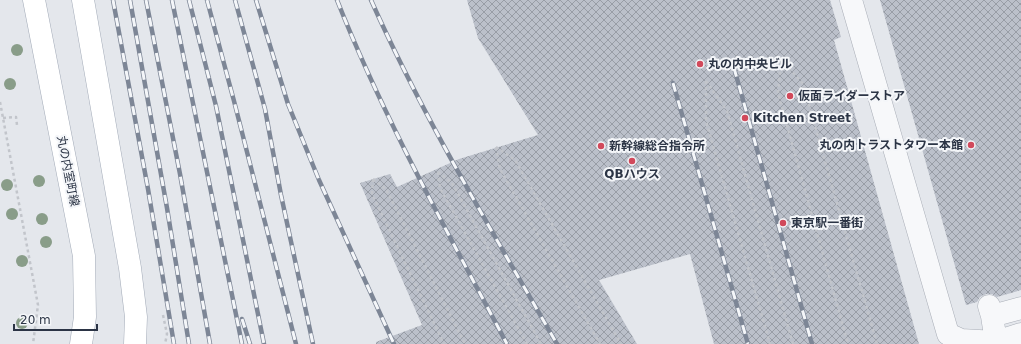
<svg xmlns="http://www.w3.org/2000/svg" width="1021" height="344" font-family="'DejaVu Sans','Noto Sans JP',sans-serif">
<style>
.building{fill:url(#building-cross-hatch)}
.lines{fill:none;stroke-linecap:round;stroke-linejoin:round}
.minor-casing{stroke:#a9aeb7;stroke-width:23}
.major-casing{stroke:#a3abb8;stroke-width:23}
.path{stroke:#c2c5cb;stroke-width:2.5;stroke-dasharray:3 3;stroke-linecap:butt}
.minor{stroke:#f7f8fa;stroke-width:22}
.major{stroke:#fff;stroke-width:22}
.rail-casing{stroke:#7d8696;stroke-width:4.5}
.rail{stroke:#f4f6f9;stroke-width:3;stroke-dasharray:9;stroke-linecap:butt}
.tree{fill:#899d89}
.poi-dot{fill:#d1495b;stroke:#f4f6f9;stroke-width:1.5}
.labels{text-anchor:middle;dominant-baseline:central;stroke-width:4;stroke-linejoin:round;paint-order:stroke}
.poi-label{font-size:12px;font-weight:bold;fill:#2b3445;stroke:#f4f6f9;text-anchor:start}
.street-label{font-size:12px;fill:#2b3445;stroke:#f4f6f9}
</style>
<defs>
<pattern id="building-cross-hatch" width="8" height="8" patternUnits="userSpaceOnUse"><rect width="8" height="8" fill="#bbc0ca"/><path d="M0 0l8 8M0 8l8-8" fill="none" stroke="#989da6"/></pattern>
</defs>
<rect width="100%" height="100%" fill="#e4e7ec"/>
<path class="building" d="M467,0H830L841,37L834,40L919,344H714L690,254L599,280L637,344H376V342L422,325L360,183L390,174L397,187L459,159L538,135L478,38Z
M880,0H1021V290L997,297L992,294H986L980,297L977,302L966,305Z"/>
<g class="lines">
<g class="minor-casing">
<path id="minor" d="M851,0L948,334L961,340L996,342L1021,334
M989,306L992,316L996,342
M992,316L1021,308"/>
</g>
<g class="major-casing">
<path id="major" d="M34,0L84,256L85,317L81,344
M83,0L130,268L136,317L135,344"/>
</g>
<path class="path" d="M781,59L803,84L877,344
M781,60L778,93L848,344
M706,81L727,111L793,344
M706,81V121L770,344
M0,102L38,305L33,344
M3,118L16,117L17,125
M496,147L515,160L621,344
M496,147L500,169L600,344
M438,172L452,183L541,344
M438,172L440,188L527,344
M373,179L386,189L465,344
M373,179L372,194L444,344
M163,315L167,334L165,344"/>
<use href="#minor" class="minor"/>
<use href="#major" class="major"/>
<g class="rail-casing">
<path id="rail" d="M113,0L148,189L174,344
M130,0L167,208L189,344
M146,0L180,174L210,344
M172,0L242,344
M189,0L216,106L264,344
M207,0L234,101L296,344
M235,0L265,109L281,195L313,344
M256,0L288,104L319,180L394,344
M337,0C384,119 447,231 507,344
M371,0C424,119 492,231 557,344
M734,68L812,344
M673,83L748,344
M242,319L250,344"/>
</g>
<use href="#rail" class="rail"/>
</g>
<g class="tree">
<circle cx="17" cy="50" r="6"/>
<circle cx="10" cy="84" r="6"/>
<circle cx="39" cy="181" r="6"/>
<circle cx="7" cy="185" r="6"/>
<circle cx="12" cy="214" r="6"/>
<circle cx="42" cy="219" r="6"/>
<circle cx="46" cy="242" r="6"/>
<circle cx="22" cy="261" r="6"/>
<circle cx="22" cy="323" r="6"/>
</g>
<g class="poi-dot">
<circle cx="700" cy="64" r="4"/>
<circle cx="790" cy="96" r="4"/>
<circle cx="745" cy="118" r="4"/>
<circle cx="971" cy="145" r="4"/>
<circle cx="601" cy="146" r="4"/>
<circle cx="632" cy="161" r="4"/>
<circle cx="783" cy="223" r="4"/>
</g>
<g class="labels">
<g class="poi-label">
<text x="708" y="64">丸の内中央ビル</text>
<text x="798" y="96">仮面ライダーストア</text>
<text x="753" y="118">Kitchen Street</text>
<text x="963" y="145" text-anchor="end">丸の内トラストタワー本館</text>
<text x="609" y="146">新幹線総合指令所</text>
<text x="632" y="174" text-anchor="middle">QBハウス</text>
<text x="791" y="223">東京駅一番街</text>
</g>
<g class="street-label">
<text transform="translate(68 171) rotate(79)">丸の内室町線</text>
</g>
</g>
<path d="M14 324v6h83v-6" fill="none" stroke="#2b3445" stroke-width="2"/>
<text x="20" y="324" font-size="12" fill="#2b3445" stroke="#f4f6f9" stroke-width="3" paint-order="stroke">20 m</text>
</svg>
